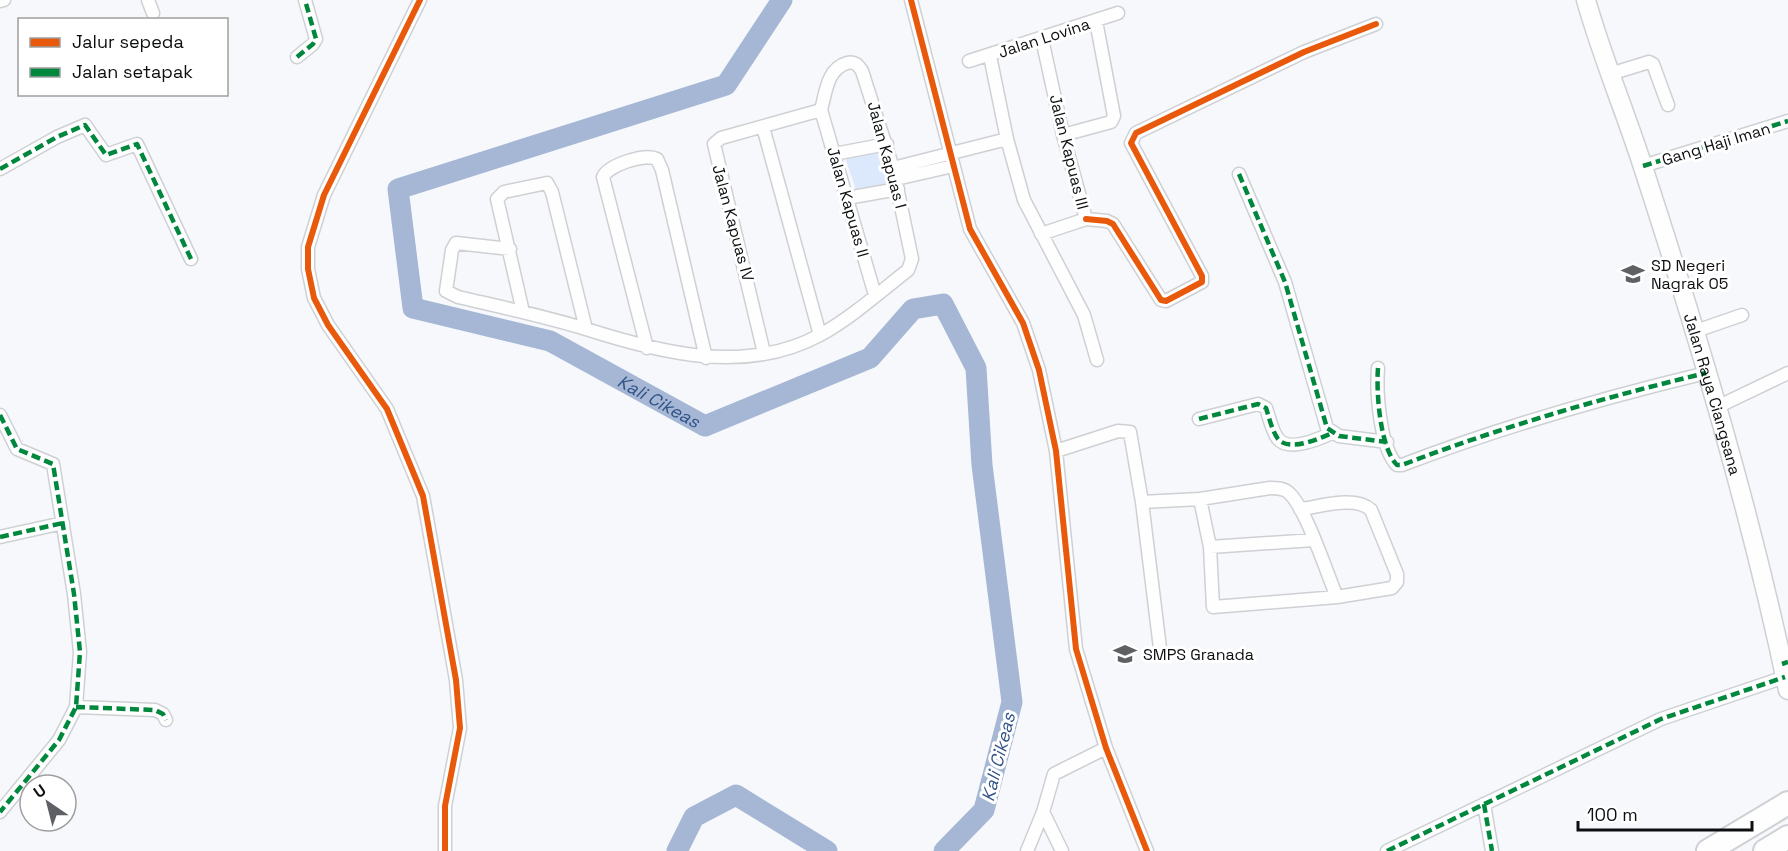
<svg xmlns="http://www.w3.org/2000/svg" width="1788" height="851" font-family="'Space Grotesk',sans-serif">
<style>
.green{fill:#dce8fc}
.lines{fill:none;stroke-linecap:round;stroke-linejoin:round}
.river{stroke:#a5b7d4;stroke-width:21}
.street-casing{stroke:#ced0d3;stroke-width:15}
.secondary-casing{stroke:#ced0d3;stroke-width:21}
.highway-casing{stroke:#ced0d3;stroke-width:26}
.street{stroke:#fefeff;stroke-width:12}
.secondary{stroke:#fefeff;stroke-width:18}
.highway{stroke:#fefeff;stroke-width:22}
.quiet{stroke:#00873e;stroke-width:4.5;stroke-dasharray:9 4.5;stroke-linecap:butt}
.cycleway-casing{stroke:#fff;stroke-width:10}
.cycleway{stroke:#e8590c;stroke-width:6}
.labels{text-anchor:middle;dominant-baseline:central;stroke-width:6;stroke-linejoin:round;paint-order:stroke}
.street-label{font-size:16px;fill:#0c0e10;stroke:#fff}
.poi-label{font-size:16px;fill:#0c0e10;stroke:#fff;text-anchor:start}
.water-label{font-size:18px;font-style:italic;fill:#325388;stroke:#fff}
</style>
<rect width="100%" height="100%" fill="#f6f8fc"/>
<path class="green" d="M879,147L891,188L858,196L844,154Z"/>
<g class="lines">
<g class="river">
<path id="s1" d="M782,0L726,85L398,189L413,308L550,341L705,426L870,358L913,309L943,304L976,368L982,465L1012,702L984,810L944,851"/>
<path d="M677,851L694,817L736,795L827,851"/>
</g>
<g class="street-casing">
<path id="street" d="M148,0L153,13
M420,0L324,195L308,247V269L314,298L328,325L387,409L423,496L456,680L460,728L445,806V851
M911,0L970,229L1023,323L1039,370L1056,451L1076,649L1106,748L1147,851
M0,1L4,0
M990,56L1007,139
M297,57L313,44L316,39L305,0
M969,61L1118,13
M1610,74L1649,62L1653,64L1668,105
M821,110L875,295
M763,127L820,335
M1063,135L1111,122L1114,116L1096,21
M834,154L887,144
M1643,166L1788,121
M893,168L1007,139L1024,200L1084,315L1097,360
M0,169L57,137L85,125L106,155L137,144L191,259
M1239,174L1285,282L1327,428L1339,436L1387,442
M896,179L953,166
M847,198L898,189
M1086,219L1107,221L1113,224L1161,300L1166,301L1202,282V276L1131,143L1136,133L1304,52L1376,24
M1041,234L1086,219L1063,135L1042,39
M510,249L456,243L452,250L446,291L458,297C501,307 544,316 586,329C661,353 746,375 820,335C851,318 880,292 908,270L912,259L893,168L862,71C858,65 855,61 847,63C827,69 826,92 821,110
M523,312L497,199L504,192L547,183L552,192L586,329
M1693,332L1742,315
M647,348L603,177C608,165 645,153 657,159L662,170L706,358
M764,353L714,144L721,138L821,110
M1378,368C1376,392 1380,448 1397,465H1402C1501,427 1602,398 1706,373
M1717,407L1788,373
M0,415L17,449L53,464L74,594L80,652L76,707L59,740L0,812
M1199,419L1258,404L1266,408C1269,417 1272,431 1278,439C1289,452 1319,439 1332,433
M1056,451L1118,431L1130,432L1142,502L1160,648
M1200,499L1270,488C1277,488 1284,488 1289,493C1306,508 1327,574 1337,597L1392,588L1397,582V574L1371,510C1355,495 1319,507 1300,509
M1142,502L1200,499L1210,547L1213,607L1337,597
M0,537L63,523
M1210,547L1314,540
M76,707L155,710L163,714L166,720
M1484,804L1492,851
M1043,812L1062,851
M1027,851L1043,812L1054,774L1106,748
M1387,851L1661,719L1785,677"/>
</g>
<g class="secondary-casing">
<g id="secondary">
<path id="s2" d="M1586,0C1602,57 1625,111 1643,167C1699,339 1751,513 1788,690"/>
</g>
</g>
<g class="highway-casing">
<path id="highway" d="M1708,851L1788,803
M1765,851L1788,837"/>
</g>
<use href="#street" class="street"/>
<use href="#secondary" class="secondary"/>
<use href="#highway" class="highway"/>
<path class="quiet" d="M297,57L313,44L316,39L305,0
M1643,166L1788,121
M0,169L57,137L85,125L106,155L137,144L191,259
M1239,174L1285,282L1327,428L1339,436L1387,442
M1378,368C1376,392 1380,448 1397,465H1402C1501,427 1602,398 1706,373
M0,415L17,449L53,464L74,594L80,652L76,707L59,740L0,812
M1199,419L1258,404L1266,408C1269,417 1272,431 1278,439C1289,452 1319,439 1332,433
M0,537L63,523
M1782,664L1788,662
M76,707L155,710L163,714L166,720
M1484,804L1492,851
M1387,851L1661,719L1785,677"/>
<g class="cycleway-casing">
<path id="cycleway" d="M420,0L324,195L308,247V269L314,298L328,325L387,409L423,496L456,680L460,728L445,806V851
M911,0L970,229L1023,323L1039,370L1056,451L1076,649L1106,748L1147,851
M1086,219L1107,221L1113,224L1161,300L1166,301L1202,282V276L1131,143L1136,133L1304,52L1376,24"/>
</g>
<use href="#cycleway" class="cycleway"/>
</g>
<defs>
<g id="school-bare" transform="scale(1.8)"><path d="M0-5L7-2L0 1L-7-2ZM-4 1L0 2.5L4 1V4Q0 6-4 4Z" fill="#5e6063" stroke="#fff" stroke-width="2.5" paint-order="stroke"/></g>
</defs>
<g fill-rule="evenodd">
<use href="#school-bare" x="1633" y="274"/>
<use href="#school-bare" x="1125" y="654"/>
</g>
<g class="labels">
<g class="street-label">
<text transform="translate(1044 38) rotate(-18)">Jalan Lovina</text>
<text transform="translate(1716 144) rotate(-17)">Gang Haji Iman</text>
<text transform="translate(1069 152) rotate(76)">Jalan Kapuas III</text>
<text transform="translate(887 155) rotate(75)">Jalan Kapuas I</text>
<text transform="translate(848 202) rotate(74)">Jalan Kapuas II</text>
<text transform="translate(733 223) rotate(75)">Jalan Kapuas IV</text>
<text stroke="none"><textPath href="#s2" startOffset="414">Jalan Raya Ciangsana</textPath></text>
</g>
<g class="poi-label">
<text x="1651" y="265">SD Negeri<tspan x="1651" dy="18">Nagrak 05</tspan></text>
<text x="1143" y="654">SMPS Granada</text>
</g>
<g class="water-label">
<text stroke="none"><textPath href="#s1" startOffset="831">Kali Cikeas</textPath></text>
<text transform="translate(998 757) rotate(-76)">Kali Cikeas</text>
</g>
</g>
<rect x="18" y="18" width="210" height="78" fill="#ffffff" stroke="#9e9f9f" stroke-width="1.5"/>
<rect x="30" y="38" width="30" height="9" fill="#e8590c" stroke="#9e9f9f" stroke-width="1.5"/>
<text x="72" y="48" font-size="18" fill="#0c0e10">Jalur sepeda</text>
<rect x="30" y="68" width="30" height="9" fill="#00873e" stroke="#9e9f9f" stroke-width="1.5"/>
<text x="72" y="78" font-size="18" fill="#0c0e10">Jalan setapak</text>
<g transform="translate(48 803) rotate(325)"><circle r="28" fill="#ffffff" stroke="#9e9f9f" stroke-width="1.5"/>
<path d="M0-4.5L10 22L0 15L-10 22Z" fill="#5e6063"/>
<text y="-9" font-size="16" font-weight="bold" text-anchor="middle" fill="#0c0e10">U</text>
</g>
<path d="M1578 821v9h174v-9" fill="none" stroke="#0c0e10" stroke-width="3"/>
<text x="1587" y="821" font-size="18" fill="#0c0e10" stroke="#ffffff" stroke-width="4.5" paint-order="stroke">100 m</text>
</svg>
